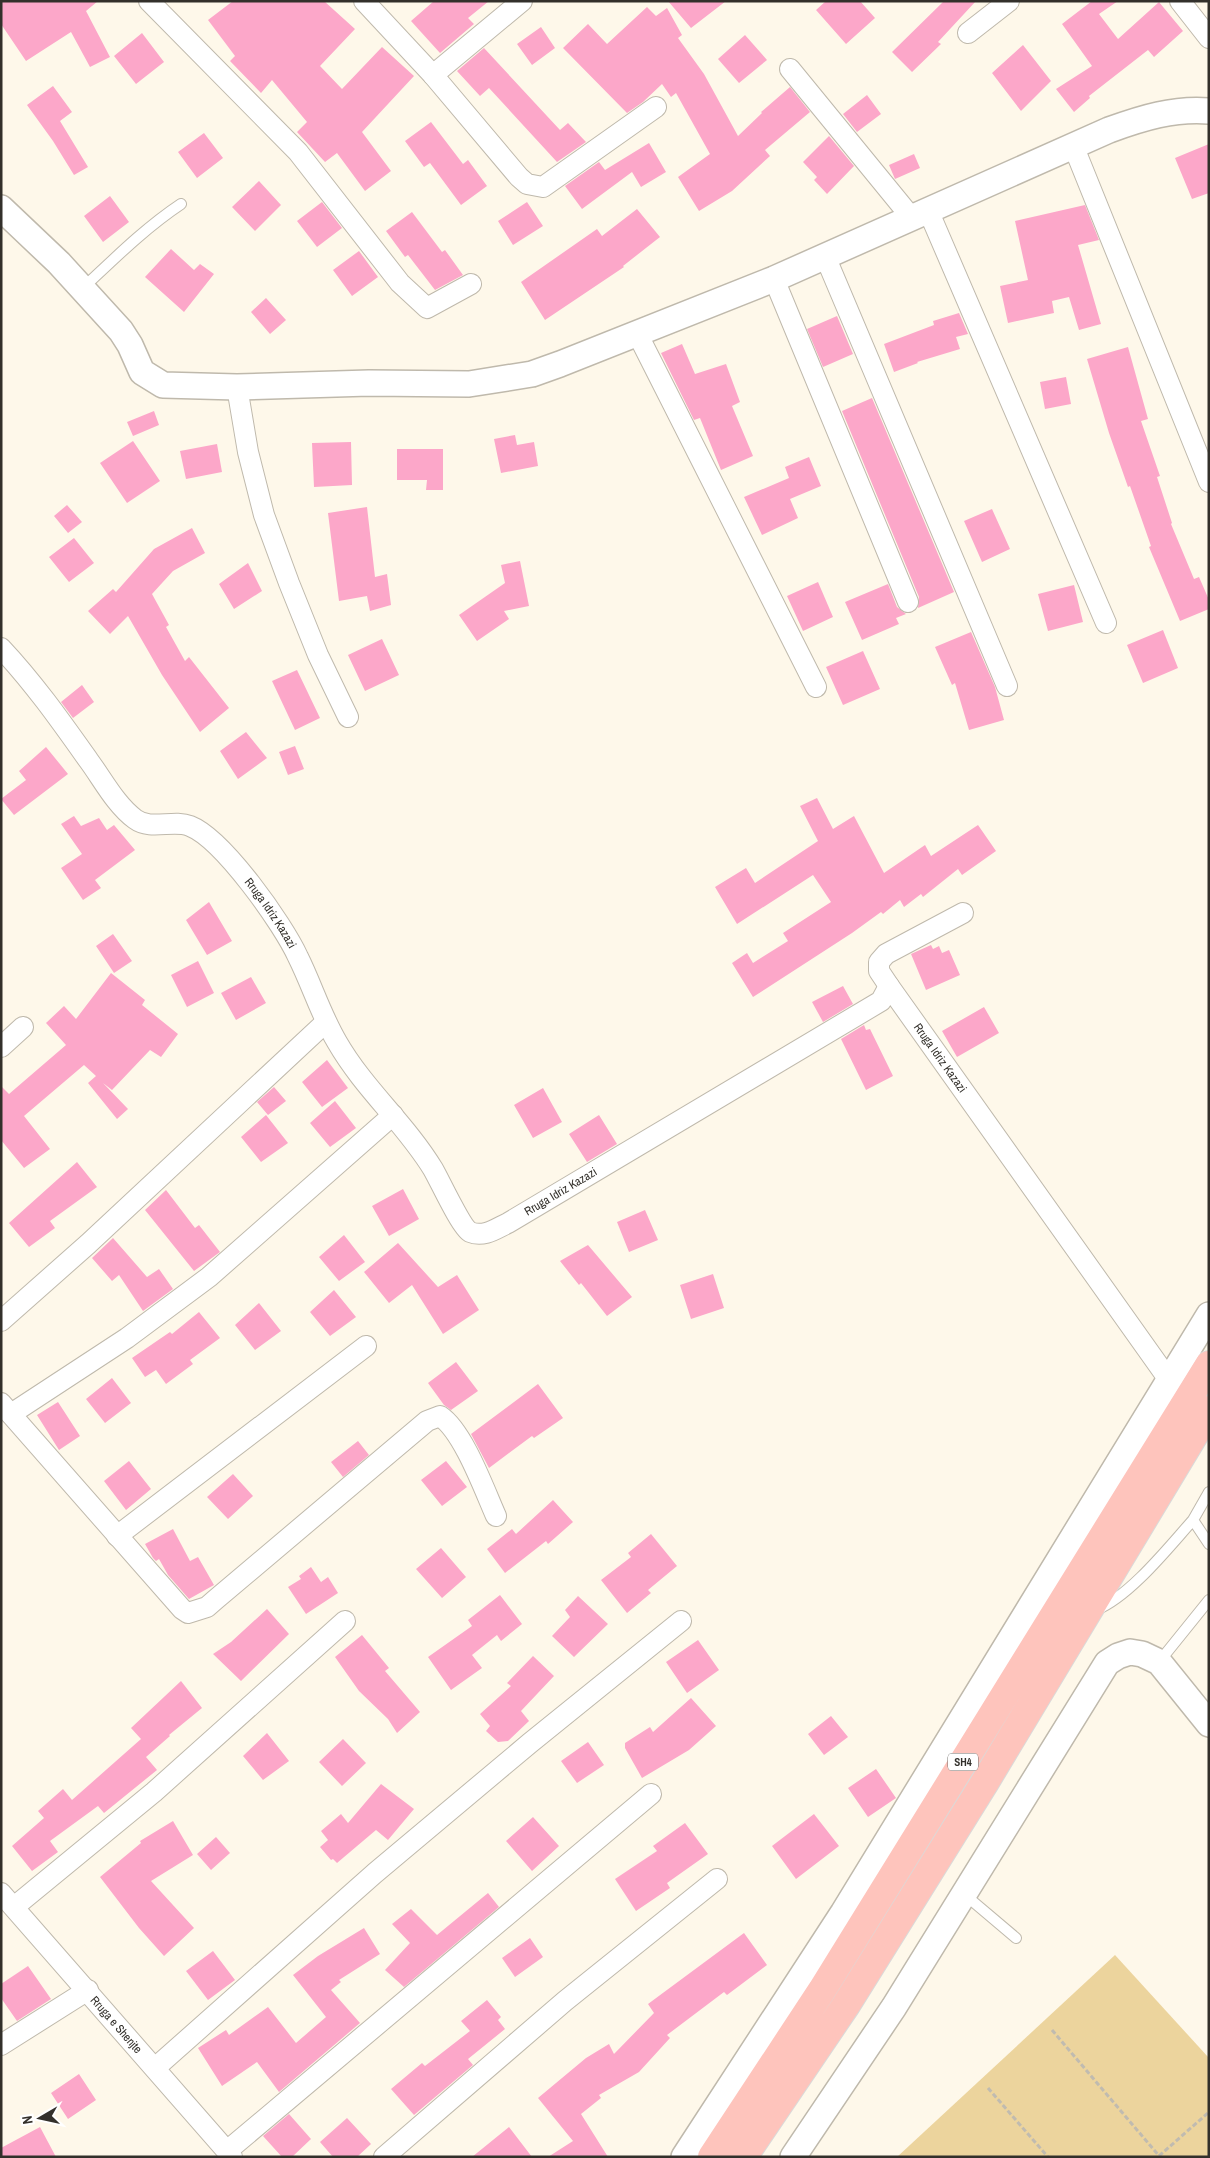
<svg xmlns="http://www.w3.org/2000/svg" width="1210" height="2158" font-family="'Archivo Narrow',sans-serif">
<style>
.green{fill:#ecd49d}
.building{fill:#fca7c9}
.lines{fill:none;stroke-linecap:round;stroke-linejoin:round}
.service-casing{stroke:#bfb9ac;stroke-width:12}
.minor-casing{stroke:#bfb9ac;stroke-width:22}
.tertiary-casing{stroke:#bfb9ac;stroke-width:28}
.trunk-casing{stroke:#dadad9;stroke-width:30}
.path{stroke:#c0bbb0;stroke-width:3;stroke-dasharray:5 2.5;stroke-linecap:butt}
.service{stroke:#fff;stroke-width:10}
.minor{stroke:#fff;stroke-width:20}
.tertiary{stroke:#fff;stroke-width:25}
.trunk{stroke:#fec4bc;stroke-width:28}
.labels{text-anchor:middle;dominant-baseline:central;stroke-width:4.5;stroke-linejoin:round;paint-order:stroke}
.shield{fill:#fff;stroke:#706e6b;stroke-width:1}
.shield-label{font-size:11px;font-weight:bold;fill:#33302b}
.street-label{font-size:12px;fill:#33302b;stroke:#fff}
</style>
<rect width="100%" height="100%" fill="#fef8ea"/>
<path class="green" d="M1115,1955L1209,2058V2157H897Z"/>
<path class="building" d="M1,1H98L86,11L110,57L90,67L71,32L26,61L1,24Z
M233,1H324L355,29L320,66L342,89L382,47L414,76L362,132L391,171L365,191L337,153L325,162L297,132L307,122L272,80L261,93L230,61L235,56L208,20Z
M434,1H489L468,18L474,24L440,53L411,21Z
M668,1H726L691,28Z
M826,1H860L875,18L846,44L816,10Z
M944,1H976L938,42L941,44L912,72L892,52Z
M1092,1H1118L1099,14L1118,39L1159,2L1183,31L1154,57L1148,50L1089,96L1090,98L1074,112L1056,89L1092,66L1062,24Z
M647,7L656,16L667,8L682,35L678,38L704,74L738,136L762,113L761,112L790,87L810,112L765,150L770,156L732,191L699,211L678,177L710,154L676,93L671,97L662,84L643,102L627,113L563,48L588,24L607,44Z
M541,27L555,48L532,65L517,44Z
M142,33L164,62L136,84L114,56Z
M745,35L767,60L739,83L718,59Z
M1023,45L1051,81L1021,111L992,73Z
M484,48L560,130L568,123L586,142L557,162L489,88L480,96L457,71Z
M53,86L72,112L60,121L88,167L74,175L53,141L27,105Z
M867,95L881,114L857,132L843,114Z
M431,122L463,164L468,160L487,186L461,205L430,163L424,167L405,141Z
M204,133L223,158L197,178L178,152Z
M829,136L854,166L827,194L814,180L817,177L803,162Z
M649,143L666,172L641,187L632,172L582,209L565,186L599,162L605,170Z
M1209,144V193L1192,199L1175,158Z
M914,154L920,168L895,179L889,165Z
M259,181L281,205L255,231L232,207Z
M110,196L129,222L103,242L84,216Z
M322,202L342,228L317,247L297,221Z
M527,202L543,226L513,245L498,221Z
M1085,205L1099,240L1078,245L1101,324L1079,330L1069,297L1052,301L1054,313L1008,323L1000,286L1028,280L1015,221Z
M637,209L660,237L623,266L624,267L545,320L521,282L597,229L602,236Z
M412,212L442,252L445,250L463,275L435,290L408,255L405,257L386,231Z
M171,249L194,270L200,264L214,274L184,312L145,277Z
M359,251L378,277L352,296L333,270Z
M266,298L286,320L270,334L251,312Z
M959,313L968,334L956,337L960,349L917,362L918,363L894,372L884,344L934,325L933,321Z
M837,316L853,354L823,367L807,329Z
M682,344L695,374L726,364L740,402L732,406L753,456L721,470L700,418L694,420L661,353Z
M1128,347L1148,419L1141,421L1160,476L1157,477L1172,523L1171,524L1194,579L1199,577L1209,600V609L1180,621L1149,547L1151,546L1130,486L1128,487L1109,433L1087,359Z
M1066,377L1071,404L1045,409L1040,382Z
M872,398L954,592L918,608L919,597L842,411Z
M154,411L159,425L133,436L127,422Z
M515,435L517,445L534,442L538,466L501,473L494,439Z
M133,441L160,481L127,503L100,463Z
M351,442L352,485L314,487L312,443Z
M217,444L222,472L186,479L180,451Z
M397,449H443V490H426L427,480H397Z
M809,457L821,486L790,499L798,518L762,535L744,497L789,478L785,467Z
M67,505L82,522L68,533L54,516Z
M367,507L375,577L387,574L391,605L370,611L367,596L339,601L328,513Z
M992,509L1010,549L982,562L964,521Z
M192,528L205,553L173,571L152,594L169,625L166,627L185,661L189,657L229,708L200,732L162,675L128,616L110,634L88,611L113,589L116,592L154,549Z
M74,538L94,563L69,582L49,557Z
M520,561L529,606L504,611L509,619L477,641L459,615L505,583L501,565Z
M248,563L262,591L234,609L219,584Z
M818,582L833,617L803,631L787,596Z
M888,584L897,607L906,614L896,618L899,624L862,640L845,602Z
M1074,585L1083,622L1048,631L1038,594Z
M1163,630L1178,668L1143,683L1127,645Z
M971,632L995,687L1004,720L969,730L955,683L952,685L935,647Z
M382,639L399,675L365,691L348,655Z
M863,651L880,689L843,705L826,667Z
M297,670L320,718L295,730L272,681Z
M82,685L94,702L73,718L61,702Z
M246,732L267,758L238,779L220,751Z
M295,746L304,769L288,775L279,752Z
M46,747L68,774L14,815L1,799L26,780L19,771Z
M817,798L833,829L854,816L884,873L925,845L931,856L978,825L996,851L962,875L958,869L923,897L921,894L904,907L900,900L883,914L881,912L852,933L753,997L732,963L747,953L753,963L788,941L783,933L831,902L813,875L737,924L715,887L746,868L755,883L818,841L800,806Z
M74,816L81,826L99,818L107,830L114,825L135,850L95,880L101,888L83,900L61,868L82,854L61,824Z
M209,902L232,941L207,955L186,920Z
M113,934L132,961L114,973L96,946Z
M931,945L933,949L939,946L942,953L949,950L960,975L926,990L911,954Z
M198,961L214,993L187,1007L171,975Z
M111,973L145,1000L142,1005L178,1034L161,1057L150,1050L112,1090L103,1083L128,1109L117,1119L88,1083L96,1076L84,1065L24,1116L50,1149L24,1168L1,1140V1086L9,1094L66,1045L46,1023L64,1006L76,1019Z
M251,977L266,1003L236,1020L221,993Z
M843,986L853,1004L823,1022L812,1002Z
M984,1007L999,1033L957,1057L942,1031Z
M864,1025L866,1030L870,1029L893,1076L866,1090L841,1039Z
M327,1060L348,1088L322,1107L302,1082Z
M274,1087L286,1101L268,1115L257,1102Z
M543,1088L562,1122L533,1138L514,1105Z
M335,1101L356,1128L330,1147L310,1123Z
M266,1115L288,1143L261,1162L241,1137Z
M599,1115L617,1144L587,1162L569,1134Z
M77,1162L97,1187L50,1221L55,1228L29,1247L9,1223Z
M403,1189L419,1219L389,1236L372,1206Z
M166,1190L195,1228L199,1225L220,1252L194,1271L145,1210Z
M645,1210L658,1240L629,1252L617,1222Z
M344,1235L365,1262L339,1281L319,1257Z
M113,1238L147,1277L159,1269L173,1289L143,1311L119,1275L112,1281L92,1258Z
M398,1243L438,1287L457,1275L479,1310L443,1334L412,1285L389,1303L364,1272Z
M588,1245L632,1297L607,1316L581,1283L579,1285L560,1261Z
M713,1274L724,1308L691,1319L680,1285Z
M334,1290L356,1317L330,1336L310,1312Z
M259,1303L281,1331L255,1350L235,1325Z
M199,1312L220,1338L190,1360L193,1364L166,1384L156,1370L145,1377L132,1358L170,1332L172,1334Z
M456,1362L478,1391L451,1410L444,1405L428,1383Z
M112,1378L131,1403L105,1423L86,1399Z
M538,1384L563,1418L534,1438L532,1436L489,1468L471,1434Z
M58,1402L80,1436L59,1450L37,1415Z
M358,1441L369,1455L343,1477L331,1462Z
M129,1461L151,1489L126,1510L104,1481Z
M446,1461L467,1487L442,1506L421,1480Z
M233,1474L253,1496L228,1519L207,1497Z
M553,1500L573,1522L548,1544L546,1541L505,1573L487,1549L512,1529L516,1534Z
M173,1529L190,1561L198,1557L214,1585L189,1599L168,1575L159,1559L156,1561L153,1558L145,1544Z
M651,1534L677,1566L648,1590L651,1593L627,1613L601,1580L631,1557L628,1553Z
M441,1548L466,1577L442,1598L416,1569Z
M311,1567L321,1582L328,1577L338,1593L306,1614L288,1587L301,1579L299,1576Z
M500,1595L522,1624L501,1641L497,1635L472,1655L482,1668L451,1690L428,1657L472,1626L468,1620Z
M578,1596L608,1624L574,1657L552,1636L570,1617L565,1610Z
M267,1609L289,1634L241,1681L213,1654L231,1642Z
M362,1635L389,1668L385,1671L420,1712L397,1733L388,1719L359,1691L335,1657Z
M698,1640L719,1670L687,1693L666,1662Z
M533,1656L554,1676L521,1711L529,1721L508,1741L498,1742L486,1731L490,1726L480,1714L511,1686L507,1683Z
M181,1681L202,1708L169,1735L170,1736L146,1757L157,1770L104,1813L98,1806L50,1841L58,1852L32,1871L12,1846L44,1818L38,1811L63,1789L72,1800L141,1739L131,1728Z
M691,1698L716,1726L689,1750L642,1778L625,1748V1743L650,1727L653,1732Z
M831,1716L848,1737L824,1755L808,1734Z
M267,1733L289,1761L263,1780L243,1756Z
M343,1739L366,1763L342,1786L319,1762Z
M588,1742L604,1765L577,1783L561,1761Z
M876,1769L896,1798L868,1817L848,1788Z
M381,1784L414,1809L388,1840L376,1830L337,1863L333,1859L331,1860L320,1847L328,1840L321,1831L341,1814L348,1823Z
M814,1814L839,1846L796,1879L772,1846Z
M533,1817L559,1846L532,1871L506,1841Z
M173,1821L193,1855L151,1881L194,1928L164,1956L139,1928L100,1877L141,1843L140,1841Z
M685,1823L708,1854L667,1883L670,1888L636,1911L615,1879L657,1851L653,1846Z
M216,1837L230,1853L211,1870L197,1854Z
M488,1893L499,1907L404,1987L385,1970L410,1943L392,1924L411,1909L437,1935Z
M364,1928L380,1954L339,1980L341,1982L331,1990L360,2023L279,2092L257,2062L222,2086L198,2048L226,2030L229,2035L268,2007L296,2043L326,2017L293,1975L318,1956Z
M744,1933L767,1965L727,1995L724,1992L667,2035L670,2038L639,2072L599,2095L601,2098L581,2114L608,2157H548L573,2141L538,2098L586,2058L609,2044L614,2054L654,2013L648,2004Z
M530,1938L543,1957L515,1977L502,1958Z
M213,1951L235,1980L208,2000L186,1971Z
M28,1966L51,1999L17,2021L1,1998V1984Z
M487,2000L501,2017L498,2020L505,2029L468,2059L473,2065L414,2115L391,2089L422,2063L425,2066L470,2031L461,2021Z
M79,2074L96,2100L68,2119L51,2093Z
M289,2114L311,2139L292,2157H282L263,2136Z
M347,2118L371,2144L357,2157H333L320,2142Z
M40,2127L56,2157H1V2148Z
M509,2127L532,2157H472Z"/>
<g class="lines">
<g class="service-casing">
<path id="service" d="M83,288C114,259 145,228 181,204
M1209,1492L1193,1520L1209,1544
M1096,1610C1130,1596 1168,1548 1193,1520
M1159,1662L1209,1600
M964,1894L1016,1938"/>
</g>
<g class="minor-casing">
<g id="minor">
<path d="M149,1L298,152L400,283L427,308L471,284"/>
<path d="M364,1L433,75L519,177L527,184L543,187L656,107"/>
<path d="M1180,1L1209,38"/>
<path d="M968,33L1009,1"/>
<path d="M790,69L911,217"/>
<path d="M433,75L522,1"/>
<path d="M1073,145L1209,482"/>
<path d="M928,210L1106,623"/>
<path d="M825,256L1007,686"/>
<path d="M774,279L908,602"/>
<path d="M637,333L816,687"/>
<path d="M237,387L248,452L264,515L289,583L318,655L348,717"/>
<path id="s1" d="M1,648C34,683 62,723 89,761C103,780 116,805 135,819C151,831 173,819 190,826C223,839 283,924 298,957C312,985 321,1015 337,1042C364,1089 405,1123 433,1169C440,1181 461,1227 470,1232C484,1238 497,1228 508,1223L881,1001L889,986L1169,1380"/>
<path d="M889,986L879,971V962L886,954L963,913"/>
<path d="M1,1047L23,1027"/>
<path d="M1,1321L88,1244L326,1022"/>
<path d="M1,1403L182,1609L188,1613L207,1607L215,1600L427,1421L440,1416C463,1431 484,1489 496,1516"/>
<path d="M11,1414L127,1338L209,1277L393,1115"/>
<path d="M117,1536L366,1346"/>
<path id="s2" d="M1,1893L232,2157"/>
<path d="M14,1907L154,1792L345,1621"/>
<path d="M1,2045L88,1990"/>
<path d="M155,2068L375,1873L530,1743L681,1621"/>
<path d="M227,2151L651,1794"/>
<path d="M384,2157L565,2001L717,1879"/>
</g>
</g>
<g class="tertiary-casing">
<path id="tertiary" d="M1,208L59,263L121,331L130,345L142,372L163,385L237,387L369,383L469,384L532,374L560,364L774,279L1109,130C1142,118 1174,108 1209,111
M684,2157L843,1913L1209,1315
M793,2157L894,2007L1107,1663L1118,1656L1130,1652L1142,1654L1159,1662L1209,1724"/>
</g>
<g class="trunk-casing">
<path id="trunk" d="M712,2157L822,1990L1209,1365
M743,2157L846,2005L985,1782L1209,1410"/>
</g>
<path class="path" d="M1052,2030L1160,2157
M988,2088L1048,2157
M1159,2156L1209,2112"/>
<use href="#service" class="service"/>
<use href="#minor" class="minor"/>
<use href="#tertiary" class="tertiary"/>
<use href="#trunk" class="trunk"/>
</g>
<g class="labels">
<rect class="shield" x="948" y="1753.5" width="30" height="17" rx="4"/>
<g class="shield-label">
<text x="963" y="1762">SH4</text>
</g>
<g class="street-label">
<text stroke="none"><textPath href="#s1" startOffset="394">Rruga Idriz Kazazi</textPath></text>
<text stroke="none"><textPath href="#s1" startOffset="1352">Rruga Idriz Kazazi</textPath></text>
<text stroke="none"><textPath href="#s1" startOffset="874">Rruga Idriz Kazazi</textPath></text>
<text stroke="none"><textPath href="#s2" startOffset="175">Rruga e Shenjte</textPath></text>
</g>
</g>
<rect width="1210" height="2158" fill="none" stroke="#33302b" stroke-width="5"/>
<g transform="translate(40 2118) rotate(261)" stroke="#ffffff" stroke-width="4" paint-order="stroke">
<path d="M0-4L9 19L0 12L-9 19Z" fill="#33302b"/>
<text y="-8" font-size="14" font-weight="bold" text-anchor="middle" fill="#33302b">N</text>
</g>
</svg>
